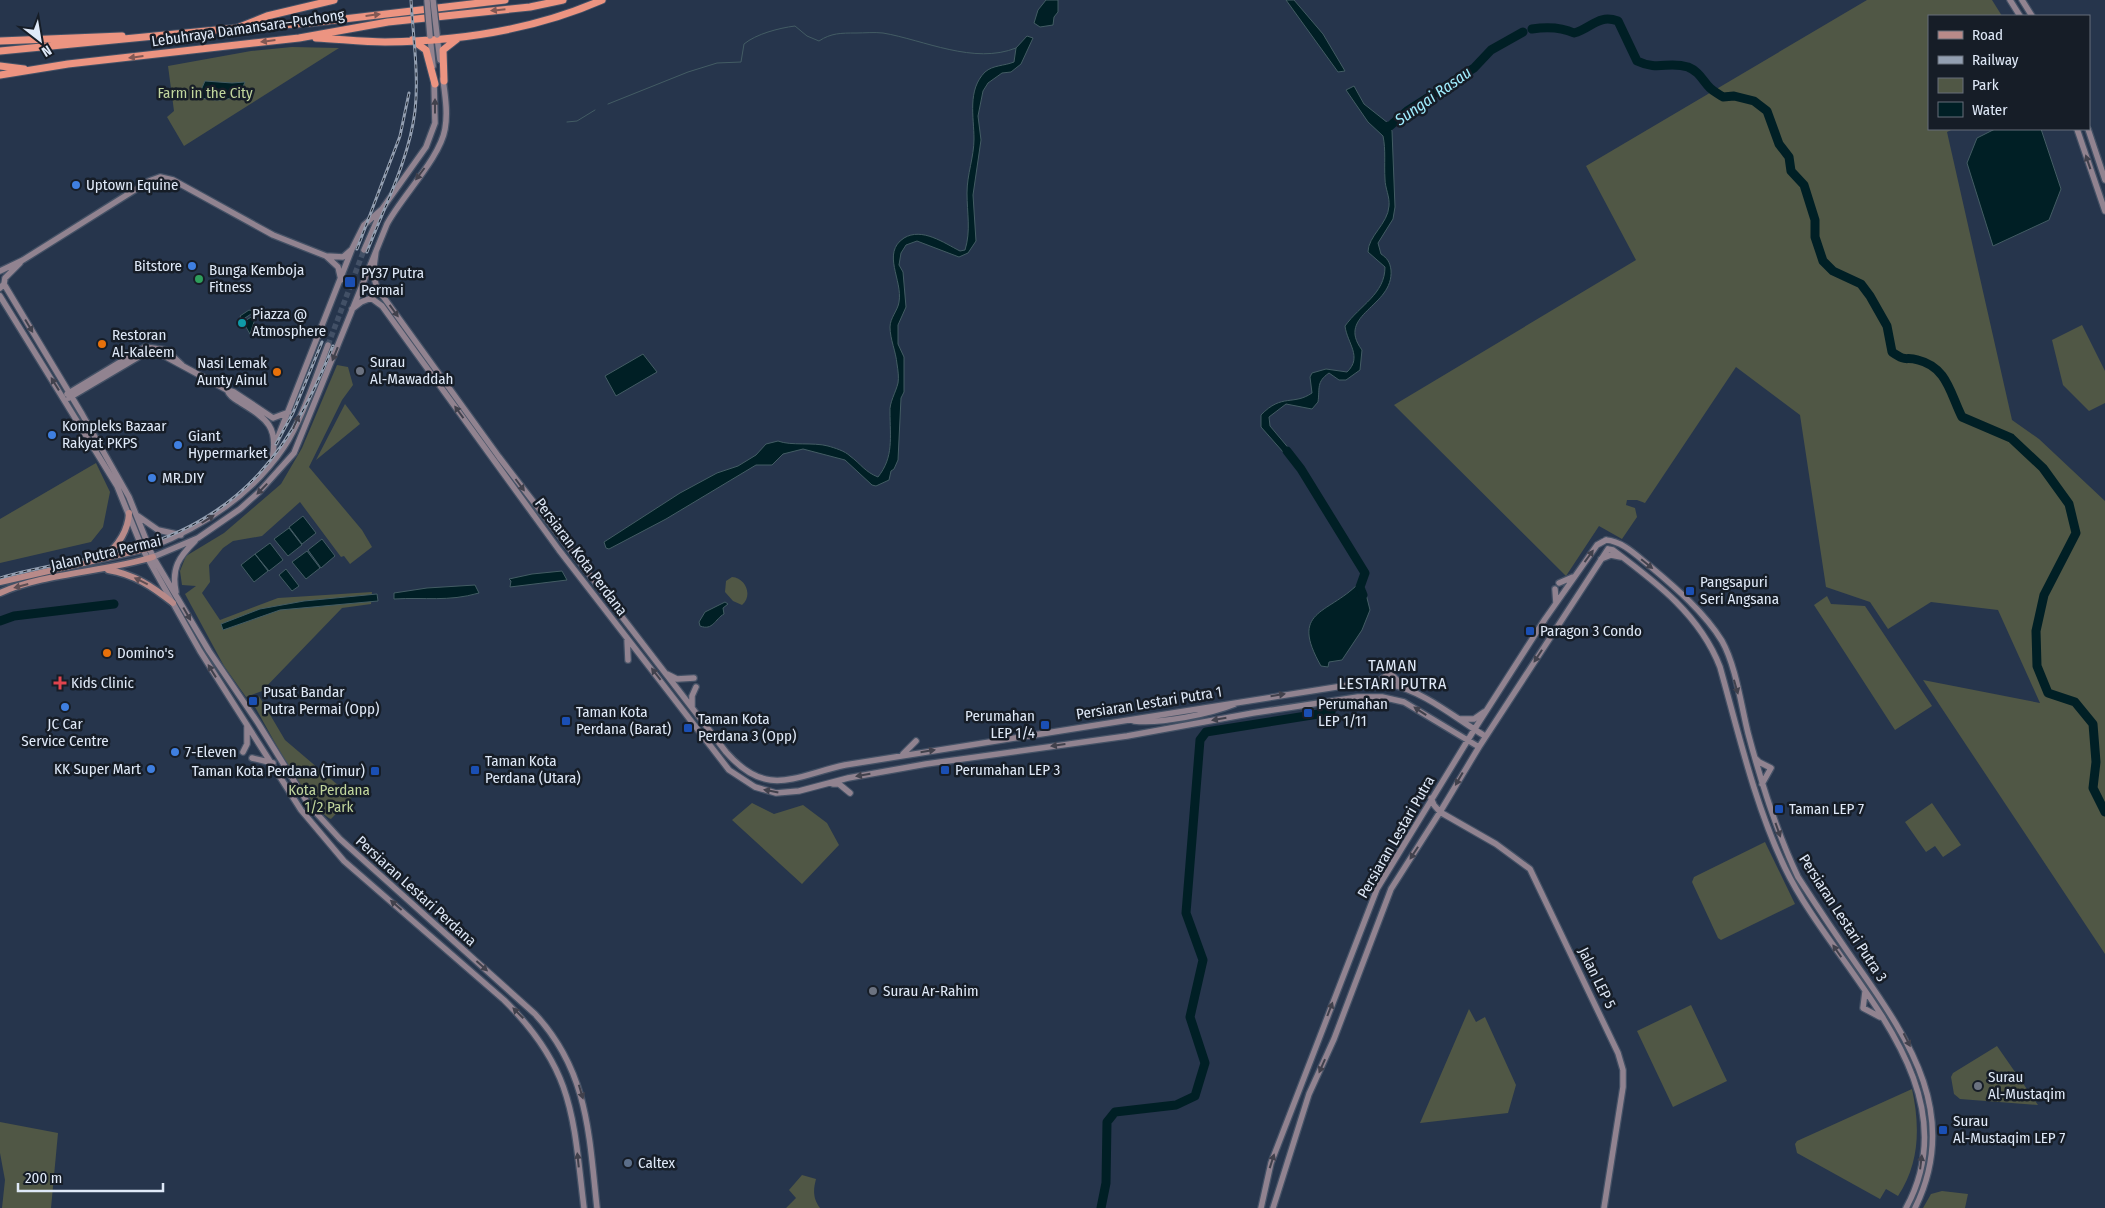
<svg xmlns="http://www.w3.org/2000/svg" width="2105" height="1208" font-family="'Fira Sans Condensed',sans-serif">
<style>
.green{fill:#505745}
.water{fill:#001f25;stroke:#435c64}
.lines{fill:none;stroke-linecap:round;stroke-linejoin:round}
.stream{stroke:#435c64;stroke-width:1}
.river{stroke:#001f25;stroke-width:9}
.secondary-tunnel{stroke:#425066;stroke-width:5.5;stroke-dasharray:5.5 3;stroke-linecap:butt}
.secondary-casing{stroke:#445165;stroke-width:8}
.primary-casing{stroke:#445165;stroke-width:9}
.highway-casing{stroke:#445165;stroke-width:9}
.secondary{stroke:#918390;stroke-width:5.5}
.primary{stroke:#b88a89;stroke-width:6}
.highway{stroke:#ec9481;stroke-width:7}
.rail-casing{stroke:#939fb1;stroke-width:3}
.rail{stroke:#161d27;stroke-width:1;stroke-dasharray:4;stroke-linecap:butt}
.secondary-bridge-casing{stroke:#445165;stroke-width:8;stroke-linecap:butt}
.secondary-bridge{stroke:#918390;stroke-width:5.5}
.oneway{fill:#815854}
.oneway2{fill:#41414c}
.oneway3{fill:#5f4e53}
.shop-dot{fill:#3f7fe0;stroke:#161d27;stroke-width:2}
.leisure-dot{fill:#2e9e5b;stroke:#161d27;stroke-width:2}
.transit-dot{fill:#1a4fb4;stroke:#161d27;stroke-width:2}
.culture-dot{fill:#0f9aa8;stroke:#161d27;stroke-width:2}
.food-dot{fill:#e8710a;stroke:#161d27;stroke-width:2}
.worship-dot{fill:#6b7280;stroke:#161d27;stroke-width:2}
.health-dot{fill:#e0444e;stroke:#161d27;stroke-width:2}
.service-dot{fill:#5c6f8a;stroke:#161d27;stroke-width:2}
.labels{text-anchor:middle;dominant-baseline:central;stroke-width:5;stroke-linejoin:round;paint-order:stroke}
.street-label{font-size:15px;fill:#dfe9f8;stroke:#161d27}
.park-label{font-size:15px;fill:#c1d69d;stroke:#161d27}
.poi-label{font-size:15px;fill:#dfe9f8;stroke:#161d27;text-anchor:start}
.water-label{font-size:16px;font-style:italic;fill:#a1eeff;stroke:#161d27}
.neighbourhood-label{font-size:16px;letter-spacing:1px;fill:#dfe9f8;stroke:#161d27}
</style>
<rect width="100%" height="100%" fill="#26354c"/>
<path class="green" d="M1867,0H1992L2002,16H1929V129H1953L1947,132L2012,420L2039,439L2105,501V954L1923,680L2040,703L1998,610L1931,602L1888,629L1870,602L1826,587L1800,415L1736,367L1645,503L1637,500H1627L1626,505L1635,508L1637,517L1622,539L1599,526L1566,576L1394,405L1636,260L1586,166Z
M292,47L339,48L184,146L167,117L174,111L168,66L251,51Z
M2082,325L2105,371V403L2089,411L2063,385L2052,340Z
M337,365L348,367L353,385L342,400L309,467L362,530L372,547L350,564L344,556L341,557L300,502L262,536L233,541L223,548L209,565L210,582L202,593L220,620L278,598L372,592L371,604L342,608L262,691L246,697L224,666L185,594L196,586L182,585L180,571L186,556L224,533L281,484L302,448Z
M345,404L360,424L316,460Z
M96,463L110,492L103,527L91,542L0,563V519Z
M732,577C746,578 753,596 742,605L733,601L725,592L726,581Z
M1827,596L1831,604L1865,606L1932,706L1895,730L1814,605Z
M259,696L285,740L352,797L331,819C309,810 266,725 251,700Z
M752,803L774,814L803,805L827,823L839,845L802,884L732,820Z
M1932,803L1961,845L1943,857L1935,846L1926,852L1905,822Z
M1765,842L1795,904L1721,940L1718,938L1692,882L1694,877Z
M1691,1005L1727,1081L1673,1107L1637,1031Z
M1469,1009L1476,1022L1485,1017L1516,1085L1508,1113L1420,1123Z
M1997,1046L2038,1105L1960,1099L1954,1094L1951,1077L1953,1073Z
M1912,1089C1920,1126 1920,1163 1898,1196L1886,1189L1880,1199L1797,1153L1795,1144L1797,1141Z
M0,1122L58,1133L51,1208H2L5,1180L0,1153Z
M802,1175L816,1179C813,1191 813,1198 820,1208H786L796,1198L789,1190Z
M1942,1191L1968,1194L1965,1208H1923L1931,1194Z"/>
<path class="water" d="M1046,0H1058V12L1054,17L1053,25L1040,27L1034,23L1038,10Z
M1286,0H1294L1323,34L1345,71L1338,72Z
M1027,36L1033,38L1021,64L1011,72L1002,73L988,83L983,91L978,116L981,140L973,195L976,241L968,253L959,257L917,241L906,245L901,253L899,265L903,272L906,307L898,325V344L904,357V392L901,398L898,460L894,469L891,471L889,480L876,486L872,485L845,460L803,449L783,454L772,465H756L666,519L609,549L606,548L604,542L680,493L717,473L738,466L756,455L766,444L778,441C791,446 813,442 828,446C835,448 845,451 850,456C861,464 865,472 878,477C894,457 890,437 890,412C889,403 896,392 898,383C899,378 898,370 897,364C896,352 890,339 890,327C890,318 898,310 899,302C903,280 881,253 904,238C922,227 944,243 960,251L965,250C971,231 967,213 967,193C967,174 974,157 974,139C974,117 967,90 985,72C993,65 1004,66 1014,62L1016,48Z
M205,81L232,83L245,82L240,94C225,102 214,101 198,97Z
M1354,86L1364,104L1388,123L1392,131L1395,207L1393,219L1378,243L1381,254C1387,258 1390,262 1391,270C1394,307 1335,314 1362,350L1360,370L1346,380H1339L1329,373C1316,382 1320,388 1318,402L1312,409L1286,404L1269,417L1270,426L1296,457L1291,461L1261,427V415C1282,393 1293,406 1312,393L1310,377L1312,373L1326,369L1347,372C1363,357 1347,343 1345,326C1360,305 1385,294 1385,267L1368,252C1368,236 1388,224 1389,206C1390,197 1385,188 1385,179C1384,164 1386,150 1383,136L1368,122L1346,90Z
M1995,129H2041L2061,189L2049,220L1993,246L1967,163L1977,138Z
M249,310L257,313L250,334L243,322L253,316L251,314L242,320L240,316Z
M643,354L657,372L616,396L605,376Z
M303,516L316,533L302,544L289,527Z
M289,528L302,545L288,556L274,539Z
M322,539L335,556L321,568L308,550Z
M270,543L283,560L269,571L255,554Z
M307,551L320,568L306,579L292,562Z
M255,554L268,571L254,582L241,565Z
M286,569L299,586L292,591L279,575Z
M562,571L567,580L510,587L511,581L509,579L532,574Z
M1358,584L1364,586L1370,610L1362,630L1342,660L1329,662L1328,667L1321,666C1289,610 1327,615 1358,584Z
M475,585L479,593C448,602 425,597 394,599V593L427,588Z
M377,594L378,601L280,610L223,630L221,624L260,609L304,601Z
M725,602L728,604L723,608L724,614C715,619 713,631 700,626L699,622L705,612Z"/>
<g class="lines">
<path class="stream" d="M608,104L688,72L717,63L741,62L744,44C756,34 779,28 795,26L807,36L819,41C831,33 841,33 856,33C864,33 874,32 883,33C924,40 974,65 1016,48
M567,122L577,121L595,110"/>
<path class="river" d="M1532,29C1545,27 1561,27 1574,33C1592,28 1598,14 1618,21L1637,61C1658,71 1668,61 1688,67C1700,72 1702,80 1710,88C1714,92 1719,94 1723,97L1734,96L1754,101L1767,111L1779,144L1789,157L1791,171L1804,185L1815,220V237L1823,261L1833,271L1861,284L1870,296L1887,326L1892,352C1908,363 1904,356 1918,360C1947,367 1950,393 1962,417L2011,438L2043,468L2069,504L2076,533L2044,595L2036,631L2037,666L2048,693L2075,702L2093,724L2096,762L2093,788L2105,812
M1380,124L1385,127L1390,126L1407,111L1474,68L1491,50L1523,32
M1287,451L1301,469L1365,573L1360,587L1363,595
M0,621L14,616L114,604
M1101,1208L1106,1183L1107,1122L1115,1112L1176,1105L1195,1096L1205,1063L1190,1017L1203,960L1186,913L1200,740L1206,732L1331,712V708"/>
<path class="secondary-tunnel" d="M328,345L364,250"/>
<g class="secondary-casing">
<path id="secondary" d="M2010,0L2020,16
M2022,0L2032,16
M430,36L433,66
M437,37L440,60
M2077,129L2105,211
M2088,129L2105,180
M364,250L382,209L426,147L435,123L434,80
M376,251L373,274L377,288L499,457L726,752C767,799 794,776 845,765L1349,685C1363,684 1376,682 1389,684C1424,691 1455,718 1485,736
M326,256L343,257L351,250
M0,271L23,260L149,181L160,177L173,180L273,235L326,256L338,267L341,280
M4,284L82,414L129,497L153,557L209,651L258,723L309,805L340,839L535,1014C588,1071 589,1134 597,1208
M0,288L4,284L5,278L20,263
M0,296L117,486L143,550L200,651L301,810L344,861L504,1000C574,1069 573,1116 584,1208
M352,309L361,302L371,298L382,306L559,550L719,757L729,770L755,787L776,793L799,791L848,778L926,764L1127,736L1253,713L1358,697H1382L1404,702L1479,747
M227,390L234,392L273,418L289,412
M67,394L145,347L166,350L182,365
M69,398L147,352H157L227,390C230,397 235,399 241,403C267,419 279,427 272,460
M276,442L352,249L364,225L382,209
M138,516L158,530L181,535
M1606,540C1623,541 1638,557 1651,567C1676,588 1705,613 1722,641C1736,666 1741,705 1748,733C1761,782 1776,831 1798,877C1818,908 1838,938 1859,968C1911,1042 1960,1117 1915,1208
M149,548C202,527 251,496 284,447C302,420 316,376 328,345
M1608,549L1613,550C1657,583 1700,615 1720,667C1739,735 1755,805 1785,868C1835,972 1975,1082 1906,1208
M153,557L198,538L240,509L259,492L294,453L387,224C402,196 440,158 445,129C448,112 445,95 443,79
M1601,559L1611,555L1621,557
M1559,583L1573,577
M1555,589L1556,603
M176,592C171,568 179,557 195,541
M627,638L628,660
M667,674L677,679L694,678
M1376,683L1390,673L1405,688
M692,707V696L696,687
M1460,719H1474L1484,712
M1134,721C1161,724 1210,714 1235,704
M243,752L247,744V725
M903,754L916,741
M252,758L273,763
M1755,758L1759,762L1771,768L1762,784
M833,784H839L850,793
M1431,798L1434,805L1440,812L1496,844L1530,869L1618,1053L1623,1070V1087L1604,1208
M1865,992L1863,1008L1880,1017
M1261,1208L1271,1163L1377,889L1474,730L1545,619L1597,545L1606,540
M1273,1208L1309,1094L1334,1039L1391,889L1440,812L1479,747L1608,549"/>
</g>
<g class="primary-casing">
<path id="primary" d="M103,558C118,546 128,532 129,513
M108,570C134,574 153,587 173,603
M0,582L149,548
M0,593C44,573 105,572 153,557"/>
</g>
<g class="highway-casing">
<path id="highway" d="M240,28L310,23L505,0
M316,38C339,39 362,42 385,42C459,41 534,30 602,0
M412,40L426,50L435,84
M0,41L122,36
M0,51L237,28L267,16L334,0
M0,66L24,69
M0,75L68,64L299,38L388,22L530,7L563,0
M444,81L443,50L457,39"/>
</g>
<use href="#secondary" class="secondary"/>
<use href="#primary" class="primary"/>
<use href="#highway" class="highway"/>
<g class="rail-casing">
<path id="rail" d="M357,249L400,136L409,93
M367,252C384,207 409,160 415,111C419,75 413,36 411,0
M276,444L293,413L322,342
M0,578C44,565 90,560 134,548C244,517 292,447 333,346"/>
</g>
<use href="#rail" class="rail"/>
<g class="secondary-bridge-casing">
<path id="secondary-bridge" d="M427,0L430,36
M433,0L437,35"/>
</g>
<use href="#secondary-bridge" class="secondary-bridge"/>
</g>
<defs><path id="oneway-solid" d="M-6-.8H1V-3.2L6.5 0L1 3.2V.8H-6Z" transform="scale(1.25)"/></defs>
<g class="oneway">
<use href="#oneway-solid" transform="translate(498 10) rotate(174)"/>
<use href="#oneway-solid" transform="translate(373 15) rotate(-7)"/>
<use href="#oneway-solid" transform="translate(268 41) rotate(173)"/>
<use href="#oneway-solid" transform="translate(136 57) rotate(173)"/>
</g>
<g class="oneway2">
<use href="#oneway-solid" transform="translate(435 106) rotate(-90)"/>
<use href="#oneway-solid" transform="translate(2088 162) rotate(-109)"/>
<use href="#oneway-solid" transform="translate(420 174) rotate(127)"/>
<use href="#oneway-solid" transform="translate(394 311) rotate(54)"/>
<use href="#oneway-solid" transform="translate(29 326) rotate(59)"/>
<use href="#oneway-solid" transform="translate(335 354) rotate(112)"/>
<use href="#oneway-solid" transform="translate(55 384) rotate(-122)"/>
<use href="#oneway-solid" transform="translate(459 412) rotate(-126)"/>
<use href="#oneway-solid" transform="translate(296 422) rotate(-66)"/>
<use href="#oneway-solid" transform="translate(520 485) rotate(53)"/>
<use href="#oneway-solid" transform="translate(262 489) rotate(134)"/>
<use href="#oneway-solid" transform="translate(208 519) rotate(-32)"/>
<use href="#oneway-solid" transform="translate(1589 556) rotate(-54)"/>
<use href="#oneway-solid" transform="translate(1647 564) rotate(39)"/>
<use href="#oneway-solid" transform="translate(187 614) rotate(60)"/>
<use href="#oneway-solid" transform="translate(1538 656) rotate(123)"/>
<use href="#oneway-solid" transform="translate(212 671) rotate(-122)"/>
<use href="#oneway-solid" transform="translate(656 674) rotate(-128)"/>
<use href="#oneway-solid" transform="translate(1736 687) rotate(74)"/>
<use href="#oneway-solid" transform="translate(1278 695) rotate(-9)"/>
<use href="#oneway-solid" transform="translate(1420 711) rotate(-147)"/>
<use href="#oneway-solid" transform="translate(1219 719) rotate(170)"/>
<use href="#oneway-solid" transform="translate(1058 745) rotate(172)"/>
<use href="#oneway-solid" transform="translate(928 751) rotate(-9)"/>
<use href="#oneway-solid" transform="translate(863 775) rotate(170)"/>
<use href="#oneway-solid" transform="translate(1459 779) rotate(120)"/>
<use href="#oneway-solid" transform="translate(771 791) rotate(-169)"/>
<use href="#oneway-solid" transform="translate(1778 830) rotate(70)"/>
<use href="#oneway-solid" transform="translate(1414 853) rotate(123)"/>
<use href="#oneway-solid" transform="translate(396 905) rotate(-139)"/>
<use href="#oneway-solid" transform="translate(1837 951) rotate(-125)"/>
<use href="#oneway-solid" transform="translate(482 966) rotate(42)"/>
<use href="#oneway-solid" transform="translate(1330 1009) rotate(-69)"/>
<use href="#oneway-solid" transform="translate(518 1013) rotate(-135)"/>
<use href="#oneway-solid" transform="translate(1907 1040) rotate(63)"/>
<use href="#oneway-solid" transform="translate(1322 1066) rotate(114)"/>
<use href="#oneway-solid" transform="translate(581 1092) rotate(73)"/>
<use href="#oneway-solid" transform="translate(578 1160) rotate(-96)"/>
<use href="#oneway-solid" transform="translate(1272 1161) rotate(-72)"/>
<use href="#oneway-solid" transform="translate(1921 1162) rotate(-83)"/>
</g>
<g class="oneway3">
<use href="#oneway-solid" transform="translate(141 581) rotate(-154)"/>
<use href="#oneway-solid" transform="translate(21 586) rotate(165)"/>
</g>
<g class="shop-dot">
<circle cx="76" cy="185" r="5"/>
<circle cx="192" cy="266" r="5"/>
<circle cx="52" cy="435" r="5"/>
<circle cx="178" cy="445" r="5"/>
<circle cx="152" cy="478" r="5"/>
<circle cx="65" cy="707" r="5"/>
<circle cx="175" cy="752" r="5"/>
<circle cx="151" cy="769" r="5"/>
</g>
<circle class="leisure-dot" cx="199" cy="279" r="5"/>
<g class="transit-dot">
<rect x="344" y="276" width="12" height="12" rx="2.5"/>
<rect x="1685" y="586" width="10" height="10" rx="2.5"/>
<rect x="1525" y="626" width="10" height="10" rx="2.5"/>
<rect x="248" y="696" width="10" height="10" rx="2.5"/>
<rect x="1303" y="708" width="10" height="10" rx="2.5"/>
<rect x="561" y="716" width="10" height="10" rx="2.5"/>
<rect x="1040" y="720" width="10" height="10" rx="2.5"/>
<rect x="683" y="723" width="10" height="10" rx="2.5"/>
<rect x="470" y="765" width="10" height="10" rx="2.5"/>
<rect x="940" y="765" width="10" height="10" rx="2.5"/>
<rect x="370" y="766" width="10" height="10" rx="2.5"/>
<rect x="1774" y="804" width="10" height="10" rx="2.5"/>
<rect x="1938" y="1125" width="10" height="10" rx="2.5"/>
</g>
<circle class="culture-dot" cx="242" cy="323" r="5"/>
<g class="food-dot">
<circle cx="102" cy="344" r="5"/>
<circle cx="277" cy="372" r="5"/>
<circle cx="107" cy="653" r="5"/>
</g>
<g class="worship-dot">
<circle cx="360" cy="371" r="5"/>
<circle cx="873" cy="991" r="5"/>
<circle cx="1978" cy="1086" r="5"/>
</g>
<path class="health-dot" d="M57.5 675.5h5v5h5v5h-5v5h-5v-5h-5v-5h5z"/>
<circle class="service-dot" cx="628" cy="1163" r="5"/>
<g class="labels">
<g class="street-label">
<text transform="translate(248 28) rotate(-8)">Lebuhraya Damansara–Puchong</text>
<text transform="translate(106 553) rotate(-13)">Jalan Putra Permai</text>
<text transform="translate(581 557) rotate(53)">Persiaran Kota Perdana</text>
<text transform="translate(1149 703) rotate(-9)">Persiaran Lestari Putra 1</text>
<text transform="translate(1396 837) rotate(-60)">Persiaran Lestari Putra</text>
<text transform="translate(416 891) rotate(42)">Persiaran Lestari Perdana</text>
<text transform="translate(1843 918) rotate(57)">Persiaran Lestari Putra 3</text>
<text transform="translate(1597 978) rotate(64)">Jalan LEP 5</text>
</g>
<g class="park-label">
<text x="205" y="93">Farm in the City</text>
<text x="329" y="790">Kota Perdana<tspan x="329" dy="17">1/2 Park</tspan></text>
</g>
<g class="poi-label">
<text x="86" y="185">Uptown Equine</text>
<text x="182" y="266" text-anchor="end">Bitstore</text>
<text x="209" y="270">Bunga Kemboja<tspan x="209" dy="17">Fitness</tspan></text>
<text x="361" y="273">PY37 Putra<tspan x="361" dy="17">Permai</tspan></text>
<text x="252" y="314">Piazza @<tspan x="252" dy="17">Atmosphere</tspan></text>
<text x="112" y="335">Restoran<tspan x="112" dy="17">Al-Kaleem</tspan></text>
<text x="370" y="362">Surau<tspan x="370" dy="17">Al-Mawaddah</tspan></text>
<text x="267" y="363" text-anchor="end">Nasi Lemak<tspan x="267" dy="17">Aunty Ainul</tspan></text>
<text x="62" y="426">Kompleks Bazaar<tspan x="62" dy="17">Rakyat PKPS</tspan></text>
<text x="188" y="436">Giant<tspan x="188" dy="17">Hypermarket</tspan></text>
<text x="162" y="478">MR.DIY</text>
<text x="1700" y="582">Pangsapuri<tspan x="1700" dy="17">Seri Angsana</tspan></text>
<text x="1540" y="631">Paragon 3 Condo</text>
<text x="117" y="653">Domino's</text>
<text x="71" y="683">Kids Clinic</text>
<text x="263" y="692">Pusat Bandar<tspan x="263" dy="17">Putra Permai (Opp)</tspan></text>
<text x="1318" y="704">Perumahan<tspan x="1318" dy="17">LEP 1/11</tspan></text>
<text x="576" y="712">Taman Kota<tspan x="576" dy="17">Perdana (Barat)</tspan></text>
<text x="1035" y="716" text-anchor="end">Perumahan<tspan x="1035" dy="17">LEP 1/4</tspan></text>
<text x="698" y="719">Taman Kota<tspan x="698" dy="17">Perdana 3 (Opp)</tspan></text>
<text x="65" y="724" text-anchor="middle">JC Car<tspan x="65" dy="17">Service Centre</tspan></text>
<text x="185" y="752">7-Eleven</text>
<text x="485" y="761">Taman Kota<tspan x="485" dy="17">Perdana (Utara)</tspan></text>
<text x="141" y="769" text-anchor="end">KK Super Mart</text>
<text x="955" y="770">Perumahan LEP 3</text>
<text x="365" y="771" text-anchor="end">Taman Kota Perdana (Timur)</text>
<text x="1789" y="809">Taman LEP 7</text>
<text x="883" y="991">Surau Ar-Rahim</text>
<text x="1988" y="1077">Surau<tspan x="1988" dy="17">Al-Mustaqim</tspan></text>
<text x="1953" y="1121">Surau<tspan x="1953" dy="17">Al-Mustaqim LEP 7</tspan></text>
<text x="638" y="1163">Caltex</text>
</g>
<g class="water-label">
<text transform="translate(1433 96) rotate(-35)">Sungai Rasau</text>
</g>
<g class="neighbourhood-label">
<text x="1393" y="665">TAMAN<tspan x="1393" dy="18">LESTARI PUTRA</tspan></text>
</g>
</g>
<rect x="1928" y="15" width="162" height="115" fill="#161d27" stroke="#666f7b"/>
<rect x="1938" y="31" width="25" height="8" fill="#b88a89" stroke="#666f7b"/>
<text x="1972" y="40" font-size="15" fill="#dfe9f8">Road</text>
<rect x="1938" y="56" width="25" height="8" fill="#939fb1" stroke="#666f7b"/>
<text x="1972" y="65" font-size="15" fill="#dfe9f8">Railway</text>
<rect x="1938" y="78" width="25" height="15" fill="#505745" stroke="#666f7b"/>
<text x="1972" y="90" font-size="15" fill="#dfe9f8">Park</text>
<rect x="1938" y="102" width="25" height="15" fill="#001f25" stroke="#666f7b"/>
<text x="1972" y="115" font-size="15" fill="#dfe9f8">Water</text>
<g transform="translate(40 40) rotate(149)" stroke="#161d27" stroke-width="4" paint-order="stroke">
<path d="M0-4L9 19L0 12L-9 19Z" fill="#dfe9f8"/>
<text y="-8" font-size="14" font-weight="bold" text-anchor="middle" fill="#dfe9f8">N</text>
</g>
<path d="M18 1183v8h145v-8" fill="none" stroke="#dfe9f8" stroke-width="2.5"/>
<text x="25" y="1183" font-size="15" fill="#dfe9f8" stroke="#161d27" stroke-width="4" paint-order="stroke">200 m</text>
</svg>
